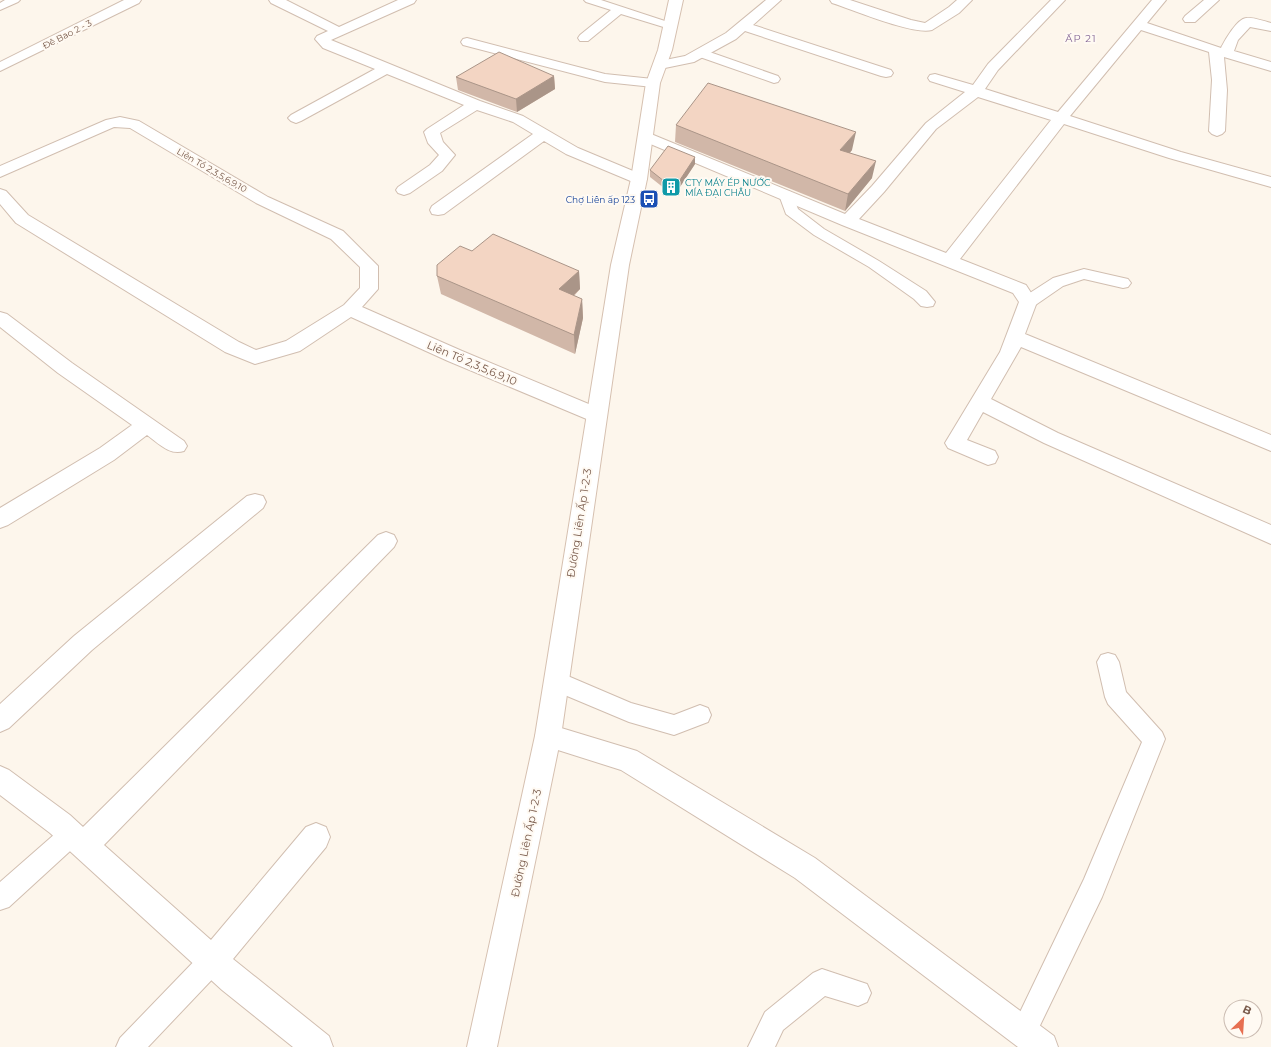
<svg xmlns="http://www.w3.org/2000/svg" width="1271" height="1047" font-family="Montserrat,sans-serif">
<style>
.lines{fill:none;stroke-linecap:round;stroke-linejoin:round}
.lane-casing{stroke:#d1beb0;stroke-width:2}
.street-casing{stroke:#d1beb0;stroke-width:2}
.secondary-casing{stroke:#d6c0b0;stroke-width:2}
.lane{fill:#fff;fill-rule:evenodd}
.street{fill:#fff;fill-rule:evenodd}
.secondary{fill:#fff;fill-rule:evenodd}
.wall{fill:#d1b7a8}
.shaded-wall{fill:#aa9588}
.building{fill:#f3d5c3;stroke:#aa9588}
.labels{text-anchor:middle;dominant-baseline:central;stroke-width:4;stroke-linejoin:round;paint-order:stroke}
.far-street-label{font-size:9px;fill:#7a5c4d;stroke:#fffaf3}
.far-culture-label{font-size:9px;fill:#0d838f;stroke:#fffaf3;text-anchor:start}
.far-transit-label{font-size:9px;fill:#164399;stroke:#fffaf3;text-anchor:end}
.far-neighbourhood-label{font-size:10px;letter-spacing:1px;fill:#846695;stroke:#fffaf3}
.street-label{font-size:11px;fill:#7a5c4d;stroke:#fffaf3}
</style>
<rect width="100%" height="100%" fill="#fdf6ec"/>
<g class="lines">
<g class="lane-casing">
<path id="lane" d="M5,0H20L18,2L0,10V3Z
M584,0H601L674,24L676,26L674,28L670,29L621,14L588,41H580L578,38L580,35L611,10L586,2Z
M467,38L605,74L653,79L657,80L659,83L657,86L653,87L605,82L463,45L461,42L463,39Z
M701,49L778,76L780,79L778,82L774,83L697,56L695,53L697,50Z
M786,191L791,192L798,209L824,229L879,261L926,291L935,302L933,306L927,307L921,306L914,299L869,267L814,235L786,214L779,195L781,192Z
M1084,269L1128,279L1131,283L1128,287L1123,288L1084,279L1063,286L1034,306L1028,307L1022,306L1020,302L1022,298L1053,278Z
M1108,653L1115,655L1119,662L1126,692L1162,732L1165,739L1102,897L1032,1042L1023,1046L1014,1042L1010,1033L1084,879L1142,742L1108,704L1105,697L1097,662L1101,655Z
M556,671L631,703L674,715L700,705L708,708L711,715L708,722L674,735L629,722L548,688L545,681L548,674Z
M72,822L80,826L84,834L80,842L9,907L0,910V882L64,826Z
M213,947L222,951L226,960L222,969L148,1047H116L120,1038L204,951Z
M822,969L867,984L871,993L867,1002L858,1006L825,996L783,1030L775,1047H748L765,1012L813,973Z"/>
</g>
<g class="street-casing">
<path id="street" d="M124,0H141L139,3L0,71V62Z
M269,0H286L339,27L398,0H416L414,3L331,40L480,101L523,116L578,148L645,176L647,179L645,182L639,184L633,182L566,154L544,141L444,214L438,215L432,214L430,210L432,206L533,134L513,122L477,110L440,133L443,142L455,155L442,171L410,193L404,195L398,193L396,190L398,187L430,165L439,155L428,143L424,132L427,129L464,105L387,74L301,121L296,123L291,121L288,118L291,115L375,69L323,48L315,39L317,36L328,31L271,3Z
M766,0H781L753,25L891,70L893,73L891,76L886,77L881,76L745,31L736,39L694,62L660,69L655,68L653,65L655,62L685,56L726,33Z
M830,0H850L911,20L925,23L949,7L957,0H972L959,13L932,30C912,35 854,10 832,3Z
M1051,0H1065L998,70L985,89L1058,112L1152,0H1166L1147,23L1221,48C1225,40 1237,19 1246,18C1253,17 1263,21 1271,23V31L1250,27L1238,40L1234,51L1271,62V71L1224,57L1227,90L1225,131L1222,134L1217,136L1212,134L1209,131L1212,80L1209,52L1141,30L1070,116L1181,152L1271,177V187L1169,158L1064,124L960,259L1026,285L1037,302L1025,334L1271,435V451L1021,347L991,399L1058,433L1271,525V544L1044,443L983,412L967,440L995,451L998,457L995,463L988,465L948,448L945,443L1000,352L1019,302L1013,293L842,225L641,140L638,137L641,134L646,132L651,134L845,214L872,186L926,123L965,92L930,81L928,78L930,75L935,74L973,85L988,64ZM978,97L1051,120L946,253L859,219L884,192L936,129Z
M1204,0H1219L1195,22H1185L1183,19L1185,16Z
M120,117L139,121L268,197L343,231L378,266V289L362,307L462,351L603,410L606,415L603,420L596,422L589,420L448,361L351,317L300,351L255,364L225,352L16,223L0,204V189L6,191L28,215L239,342L256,350L286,341L344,305L360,288V267L331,239L256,203L130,128L114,127L0,177V166L106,120Z
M0,312L7,314L72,363L184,441L187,446L184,451C170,456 158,443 147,435L114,460L8,525L0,528V508L100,448L132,425L58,373L0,327Z
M255,494L263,496L266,502L263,508L92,650L9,728L0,732V704L74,636L247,496Z
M386,532L394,535L397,541L394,547L104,845L211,940L306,827L316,823L326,827L330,837L326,847L233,959L329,1036L333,1047H293L222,990L50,833L0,795V766L9,770L70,815L83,827L378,535Z
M548,724L637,751L815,858L1054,1036L1058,1047H1018L795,878L621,770L539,744L535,736L539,728Z"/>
</g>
<g class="secondary-casing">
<path id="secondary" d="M669,0H683L672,50L660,83L647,179L629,265L561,736L497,1047H467L535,736L611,265L631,179L646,83L658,50Z"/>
</g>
<use href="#lane" class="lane"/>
<use href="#street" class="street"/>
<use href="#secondary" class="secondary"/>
</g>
<path class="wall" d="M554,76L555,89L517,112L458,90L456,77Z
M676,125L852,150L850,153L872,178L845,211L675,142Z
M695,164L674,196L650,177V170Z
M472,251L579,271L580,289L574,296L582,299L583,318L575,354L441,294L437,276Z"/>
<path class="shaded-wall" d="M554,76L555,89L517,112L516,99Z
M856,132L852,150L837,167L840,150Z
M695,157V164L674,196V189Z
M876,161L872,178L845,211L848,194Z
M579,271L580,289L560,308L559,289Z
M582,299L583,318L575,354L574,335Z"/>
<path class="building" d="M499,52L554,76L516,99L456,77Z
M708,83L856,132L840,150L876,161L848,194L676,125Z
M668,146L695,157L674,189L650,170Z
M493,234L579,271L559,289L582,299L574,335L437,276V265L460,246L472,251Z"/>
<defs>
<g id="building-square" transform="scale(1)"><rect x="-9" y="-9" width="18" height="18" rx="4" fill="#0f9aa8" stroke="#fffaf3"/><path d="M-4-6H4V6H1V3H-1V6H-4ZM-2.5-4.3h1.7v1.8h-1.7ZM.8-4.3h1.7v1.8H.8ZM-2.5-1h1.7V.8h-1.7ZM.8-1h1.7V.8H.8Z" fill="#fff"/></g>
<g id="bus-square" transform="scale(1)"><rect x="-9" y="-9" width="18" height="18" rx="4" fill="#1a4fb4" stroke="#fffaf3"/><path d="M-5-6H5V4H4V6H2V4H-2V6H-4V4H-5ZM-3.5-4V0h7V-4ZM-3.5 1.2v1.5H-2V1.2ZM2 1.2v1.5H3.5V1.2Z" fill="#fff"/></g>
</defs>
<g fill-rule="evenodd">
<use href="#building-square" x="671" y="187"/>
<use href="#bus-square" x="649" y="199"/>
</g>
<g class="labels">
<g class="far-street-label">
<text transform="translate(67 34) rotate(-27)">Đê Bao 2 - 3</text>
<text transform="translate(212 170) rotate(30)">Liên Tổ 2,3,5,6,9,10</text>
</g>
<g class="far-culture-label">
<text x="685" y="182">CTY MÁY ÉP NƯỚC<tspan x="685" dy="10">MÍA ĐẠI CHÂU</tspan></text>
</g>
<g class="far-transit-label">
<text x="635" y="199">Chợ Liên ấp 123</text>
</g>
<g class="far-neighbourhood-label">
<text x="1081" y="38">ẤP 21</text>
</g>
<g class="street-label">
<text transform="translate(472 363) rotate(23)">Liên Tổ 2,3,5,6,9,10</text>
<text transform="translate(579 523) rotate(-81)">Đường Liên Ấp 1-2-3</text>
<text transform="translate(526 843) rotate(-78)">Đường Liên Ấp 1-2-3</text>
</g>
</g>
<g transform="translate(1243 1019) rotate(25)"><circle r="19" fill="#fffaf3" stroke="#cabbb1"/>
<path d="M0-3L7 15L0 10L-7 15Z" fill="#e76f51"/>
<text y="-6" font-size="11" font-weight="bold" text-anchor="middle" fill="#7a5c4d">B</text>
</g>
</svg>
